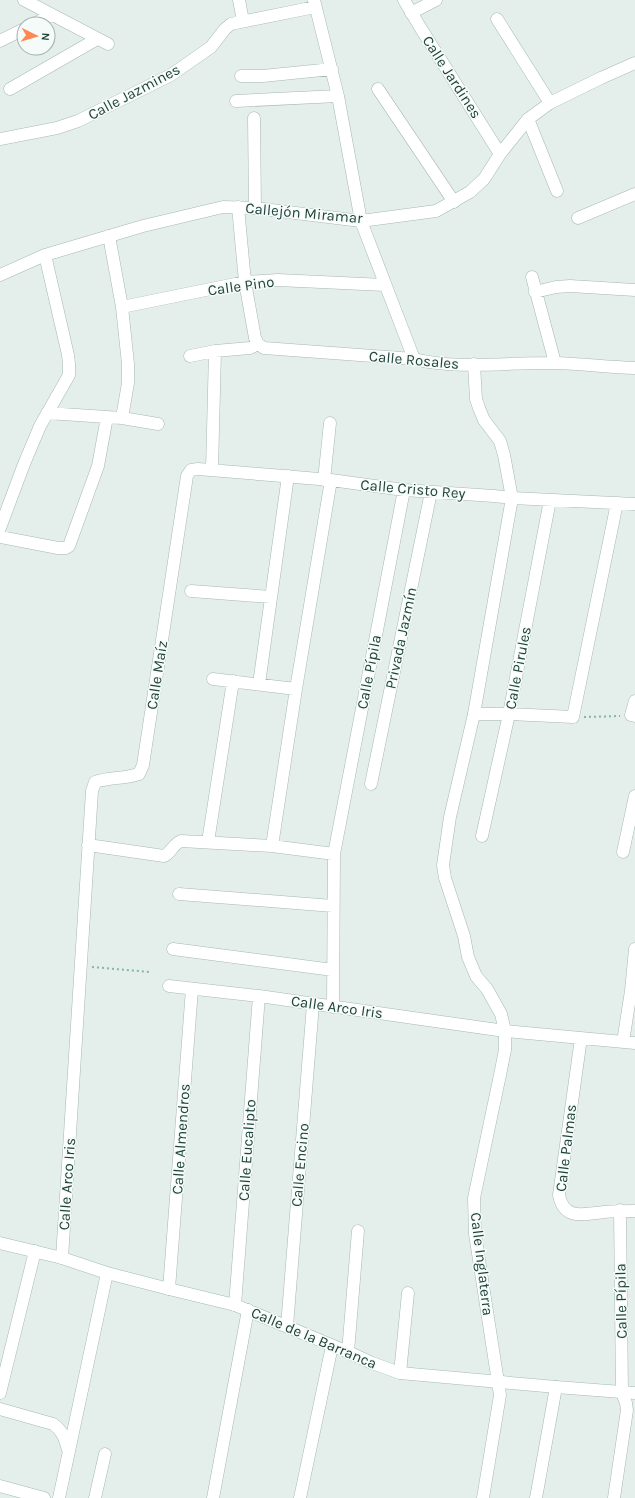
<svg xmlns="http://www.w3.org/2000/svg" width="635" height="1498" font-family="Karla,sans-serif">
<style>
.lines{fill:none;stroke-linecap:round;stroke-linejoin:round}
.minor-casing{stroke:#a6b8b3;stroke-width:13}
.tertiary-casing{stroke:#a6b8b3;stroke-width:13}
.secondary-casing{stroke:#a1bcb4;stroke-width:13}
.path{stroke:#81b6a9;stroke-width:2;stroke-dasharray:2 3;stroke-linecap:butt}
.minor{stroke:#fff;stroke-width:12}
.tertiary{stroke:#fff;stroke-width:12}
.secondary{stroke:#fff;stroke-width:12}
.labels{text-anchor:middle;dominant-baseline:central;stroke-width:3;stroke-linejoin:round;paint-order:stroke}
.street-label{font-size:15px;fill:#21433c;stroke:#f5fbf8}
</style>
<rect width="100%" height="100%" fill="#e4efeb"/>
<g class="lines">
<g class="minor-casing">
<path id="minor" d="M24,0L108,44
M239,0L243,21
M314,0L338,96L361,221L414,359
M411,13L436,0
M497,19L550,103
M34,24L51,15
M0,41L24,29
M241,76H263L332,69
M10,89L97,39
M378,89L454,202
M236,101L338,96
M254,118L255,208
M528,119L557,191
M0,139L57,128L78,121L171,75L211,47L225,29L231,24L315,7
M238,207L245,282L255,338L258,344L264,348L414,359C456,370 511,362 555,363C582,364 608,367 635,368
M578,218L635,194
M532,277L555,363
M535,292L556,287L570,286L635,290
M122,307L245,282L278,280L385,285
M190,356L215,351L250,348L258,344
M47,413L122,418L128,383V364L122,307L109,236
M122,418L158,424
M212,470L215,351
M324,480L330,423
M0,528L24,464L40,426L69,375V364L68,355L45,255
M0,537L58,548H66L69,546L98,466L107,417
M191,591L271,597
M213,679L296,689
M259,684L288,476
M635,701L631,715L635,716
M474,714H509L573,717L617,503
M371,784L431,492
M482,836L509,714L550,500
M208,842L233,681
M88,845L164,856C171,853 173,844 181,841L272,846L334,854
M272,846L296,689L331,480
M623,852L635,796
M179,894L333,906
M173,949L333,970
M169,986L259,996L505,1031L635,1043
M333,1007L334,854L404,490
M581,1038L559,1195C564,1221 584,1214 604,1212C614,1211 624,1211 635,1211
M623,1042L631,991L635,949
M62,1258L92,791L95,782C109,777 124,779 139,774L143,765L187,476L191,470L198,469L331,480L404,490L494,496L512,498L635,504
M169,1289L192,989
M235,1305L259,996
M287,1326L313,1004
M348,1352L358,1231
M400,1373L408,1293
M0,1393L35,1251
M0,1409L53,1424C63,1431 65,1439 68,1450
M0,1486L44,1498
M59,1498L107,1273
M95,1498L105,1454
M213,1498L248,1310
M300,1498L332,1346
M536,1498L556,1387
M614,1498L627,1410L626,1403L622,1393L620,1210"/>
</g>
<g class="tertiary-casing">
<path id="tertiary" d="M404,0L420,27L500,154
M0,275L45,255L143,226L223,207L255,208L361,221L436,211L470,192L484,179L500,154L528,119L550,103L601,78L635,63
M474,364L476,399L479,408L484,420L500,441L504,455L512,498L474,714L450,817L443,865L445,878L464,936L468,957L476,976L487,989L501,1014L505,1031V1050L500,1075L474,1198L475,1234L500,1395L483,1498"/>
</g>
<g class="secondary-casing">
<path id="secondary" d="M0,1243L62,1258L107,1273L169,1289L235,1305L348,1352L372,1363L400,1373L556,1387L635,1393"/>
</g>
<path class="path" d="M584,717L620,716
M92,967L150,972"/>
<use href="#minor" class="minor"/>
<use href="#tertiary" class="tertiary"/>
<use href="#secondary" class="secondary"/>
</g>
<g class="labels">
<g class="street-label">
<text transform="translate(452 77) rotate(57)">Calle Jardines</text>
<text transform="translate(134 92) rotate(-28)">Calle Jazmines</text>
<text transform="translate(304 213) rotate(5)">Callejón Miramar</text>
<text transform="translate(241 286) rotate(-8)">Calle Pino</text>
<text transform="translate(414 360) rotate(5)">Calle Rosales</text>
<text transform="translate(413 489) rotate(5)">Calle Cristo Rey</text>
<text transform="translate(401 638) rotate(-78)">Privada Jazmín</text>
<text transform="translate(518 668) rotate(-79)">Calle Pirules</text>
<text transform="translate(369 672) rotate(-79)">Calle Pípila</text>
<text transform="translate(157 675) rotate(-81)">Calle Maíz</text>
<text transform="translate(337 1007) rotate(8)">Calle Arco Iris</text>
<text transform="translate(181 1139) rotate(-86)">Calle Almendros</text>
<text transform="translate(566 1148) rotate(-83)">Calle Palmas</text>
<text transform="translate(247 1150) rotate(-86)">Calle Eucalipto</text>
<text transform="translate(300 1165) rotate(-85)">Calle Encino</text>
<text transform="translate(67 1184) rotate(-86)">Calle Arco Iris</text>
<text transform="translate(482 1264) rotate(83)">Calle Inglaterra</text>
<text transform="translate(621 1301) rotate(-91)">Calle Pípila</text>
<text transform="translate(314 1338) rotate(23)">Calle de la Barranca</text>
</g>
</g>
<g transform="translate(36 36) rotate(95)"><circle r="19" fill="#f5fbf8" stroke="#a0b1ad"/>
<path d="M0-3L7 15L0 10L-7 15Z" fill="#ff8752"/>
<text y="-6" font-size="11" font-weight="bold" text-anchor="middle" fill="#21433c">N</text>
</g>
</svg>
